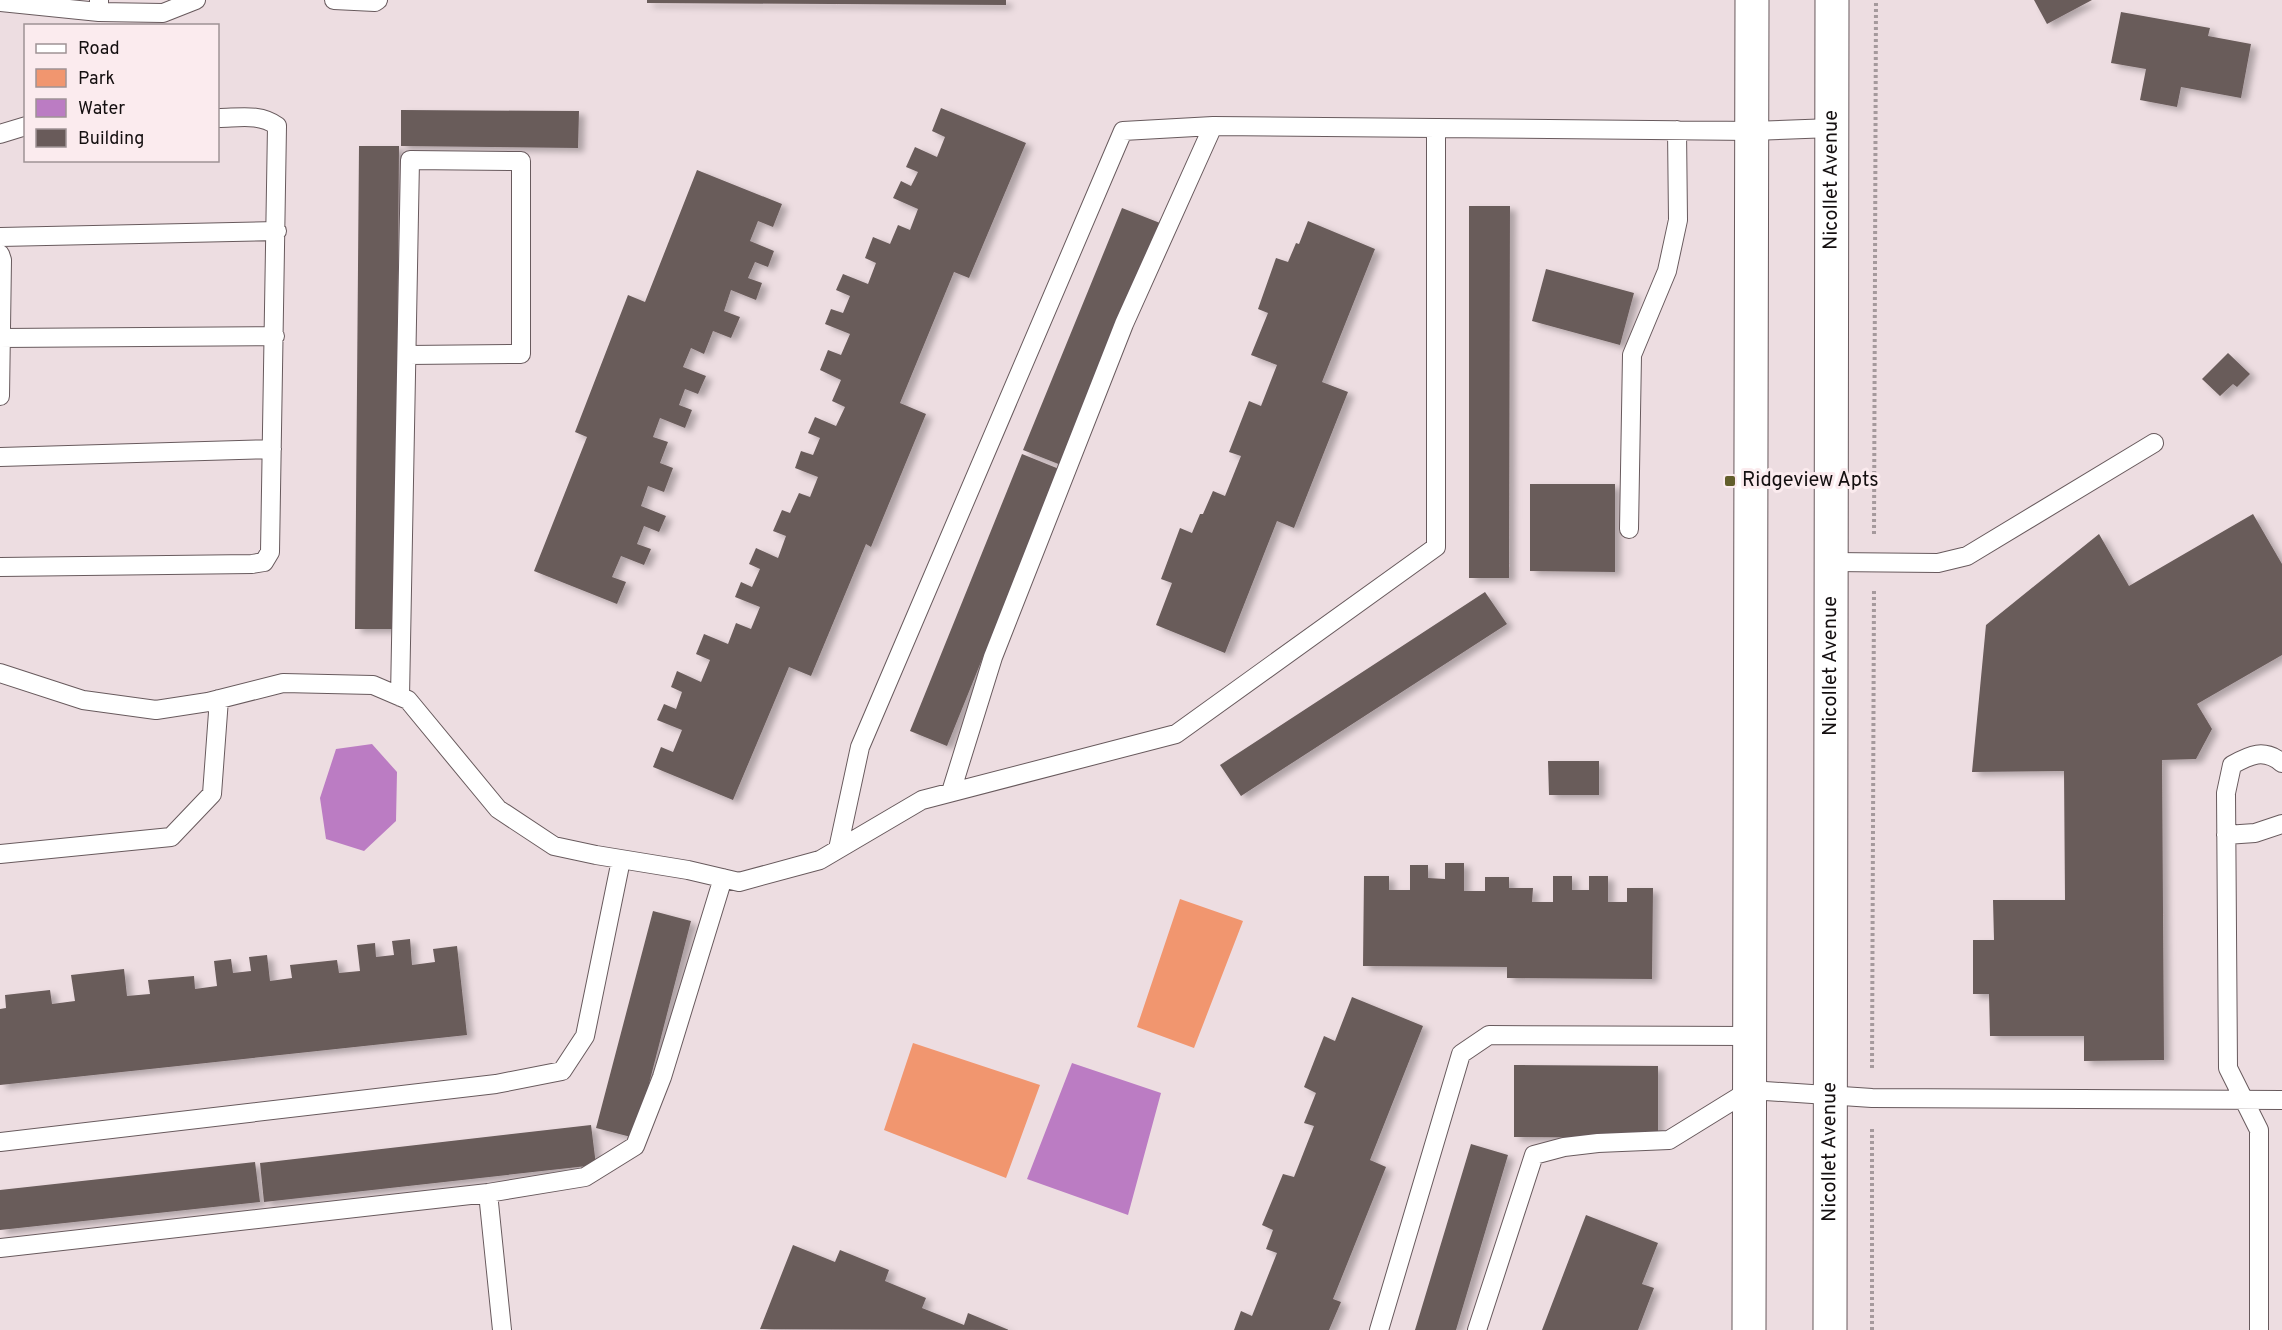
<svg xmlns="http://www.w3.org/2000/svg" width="2282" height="1330" font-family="Overpass,sans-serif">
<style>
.green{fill:#f1966f}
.water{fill:#bb7cc3}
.building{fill:#695b5a;filter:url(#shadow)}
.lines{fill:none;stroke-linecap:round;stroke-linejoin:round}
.lane-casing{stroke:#685a5d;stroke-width:20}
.secondary-casing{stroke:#685a5d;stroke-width:35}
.path{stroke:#a5999c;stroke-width:4;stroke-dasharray:3 3;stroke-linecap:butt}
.lane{stroke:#fff;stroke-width:18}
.secondary{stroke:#fff;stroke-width:33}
.poi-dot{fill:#625e2b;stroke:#fbebee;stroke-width:2}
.labels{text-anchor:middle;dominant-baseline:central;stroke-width:6;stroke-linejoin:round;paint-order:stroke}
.street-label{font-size:20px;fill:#140f10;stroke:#fbebee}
.poi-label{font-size:20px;fill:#140f10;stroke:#fbebee;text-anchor:start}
</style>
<defs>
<filter id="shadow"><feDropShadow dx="6" dy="4" stdDeviation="3" flood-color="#0004"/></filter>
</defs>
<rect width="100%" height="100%" fill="#eddde1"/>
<path class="green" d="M1180,899L1243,921L1194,1048L1137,1027Z
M913,1043L1040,1085L1006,1178L884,1130Z"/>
<path class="water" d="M372,744L397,772L396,821L364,851L326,839L320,798L336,749Z
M1072,1063L1161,1093L1128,1215L1027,1179Z"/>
<path class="building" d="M647,0H1006V5L647,3Z
M2034,0H2092L2047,24Z
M2121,12L2210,28L2208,36L2251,44L2241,98L2181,87L2177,107L2140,100L2146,69L2111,63Z
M941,108L1026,143L969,278L954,272L900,403L926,414L871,547L866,544L811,676L789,667L733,800L653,767L661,747L673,752L682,730L657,720L664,704L676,709L682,692L671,687L677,671L701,682L710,660L696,654L704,634L728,644L736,623L751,629L760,607L735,597L741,582L752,587L760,569L749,564L756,548L778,558L786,536L773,531L782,510L790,513L799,493L810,497L818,477L795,468L801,451L813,455L820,438L808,433L815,417L836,426L845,407L832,401L841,380L820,370L828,350L841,355L850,334L825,324L831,309L843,313L850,296L836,290L843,274L868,284L876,263L865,258L873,237L890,244L898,225L910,230L918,209L893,198L901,181L911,186L918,172L906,167L915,147L937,157L945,137L932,131Z
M401,110L579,111L578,148L401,146Z
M359,146H399L395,629H355Z
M697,170L782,204L773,227L758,221L750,241L774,251L768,267L755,262L748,278L762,283L756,300L731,290L724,311L740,317L731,338L713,331L704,354L691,348L683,367L706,376L698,394L685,389L679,405L692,410L685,428L660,418L653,437L668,442L660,463L673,468L664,492L648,486L641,506L666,516L659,532L644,526L637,544L651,549L644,565L621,556L612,577L626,582L617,604L534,571L587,437L575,432L628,295L645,302Z
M1469,206H1510L1509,578H1469Z
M1122,208L1160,223L1061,465L1023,450Z
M1308,221L1375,249L1322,382L1348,392L1294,528L1277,521L1225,653L1156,625L1172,583L1161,579L1180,528L1192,533L1200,514H1203L1213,491L1225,496L1241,456L1229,452L1249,401L1261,406L1277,365L1251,355L1268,313L1258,309L1276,258L1288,262L1296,243L1299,244Z
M1546,269L1634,293L1620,345L1532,321Z
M2228,353L2250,374L2237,387L2233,384L2220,396L2202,379Z
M1022,454L1059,469L947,746L910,731Z
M1530,484H1615V572L1530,571Z
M2253,514L2282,564V655L2197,704L2212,729L2196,759L2162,760L2164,1060L2084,1061V1036H1990L1989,994H1973V940H1994L1993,900H2065L2064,771L1972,772L1986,625L2099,534L2129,586Z
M1485,592L1507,624L1241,796L1220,765Z
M1548,761H1599V795H1549Z
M1445,863H1464V891H1485V877H1509V888H1533L1532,902H1553V876H1572V890H1589V876H1608V902H1627V888H1653L1652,979L1507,978V967L1363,966L1364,876H1389V890H1410V865H1428V878L1445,879Z
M653,911L691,921L635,1138L596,1128Z
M410,939L412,965L435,962L433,949L457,946L467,1035L0,1085V1009L6,1008L5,995L50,990L52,1004L75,1001L71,975L124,969L127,996L150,994L148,980L194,976L195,989L217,986L214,961L231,959L233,973L251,971L249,957L267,955L270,981L292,978L290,965L337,960L339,973L360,971L357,945L375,943L376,957L394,955L392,941Z
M1352,997L1423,1026L1370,1160L1386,1167L1333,1299L1341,1302L1329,1330H1234L1241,1311L1252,1316L1277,1253L1266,1249L1273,1230L1262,1225L1283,1174L1294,1177L1314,1126L1304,1123L1316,1093L1304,1087L1324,1036L1335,1041Z
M1514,1065L1658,1066V1138L1514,1137Z
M591,1125L596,1165L264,1202L260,1163Z
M1471,1144L1508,1155L1456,1330H1415Z
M255,1162L260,1202L0,1230V1190Z
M1586,1215L1658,1243L1642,1284L1654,1288L1638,1330H1542Z
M793,1245L835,1262L840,1250L889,1270L885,1281L926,1298L922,1308L964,1325L968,1313L1009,1330L760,1329Z"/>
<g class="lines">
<g class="lane-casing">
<path id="lane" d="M334,0L375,2L378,0
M0,2L99,12V0
M99,12L163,13L196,0
M0,134L26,126
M0,237L277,231
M0,254L2,260L0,396
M1,338L275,336
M0,457L272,449
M1629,529L1632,355L1667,271L1678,220L1677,130
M1832,562L1938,563L1967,556L2154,443
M0,567L252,564L264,562L270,552L277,126C260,113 238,118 218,118
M0,673L83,700L156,710L208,702L283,683L373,685L408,700L498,809L554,846L596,855L688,870L739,882L820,860L922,800L1176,734L1436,547V128L1752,131L1832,128
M400,697L410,160L521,161V354L408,355
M951,792L993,657L1124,324L1213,126L1436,128
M2226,835L2255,833L2282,824
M838,849L860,747L1123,131L1213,126
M0,854L171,837L212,794L219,699
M0,1142L496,1084L562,1071L585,1036L621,860
M488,1193L502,1330
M0,1248L488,1193L585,1177L635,1146L662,1077L723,878
M1379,1330L1461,1054L1489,1035L1750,1036
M1477,1330L1534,1155L1564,1147L1598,1143L1669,1140L1750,1090L1872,1098L2282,1100
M2259,1330V1130L2228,1068L2226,793L2232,765C2250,755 2264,748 2282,763"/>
</g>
<g class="secondary-casing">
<g id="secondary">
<path d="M1749,1330L1752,0"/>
<path id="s1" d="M1830,1330L1832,0"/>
</g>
</g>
<path class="path" d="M1874,534L1876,0
M1872,1068L1874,590
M1872,1330V1127"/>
<use href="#lane" class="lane"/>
<use href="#secondary" class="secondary"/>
</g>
<rect class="poi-dot" x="1724" y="475" width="12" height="12" rx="3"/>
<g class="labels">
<g class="street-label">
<text stroke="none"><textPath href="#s1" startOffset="1150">Nicollet Avenue</textPath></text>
<text stroke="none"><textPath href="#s1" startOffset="664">Nicollet Avenue</textPath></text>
<text stroke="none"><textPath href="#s1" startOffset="178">Nicollet Avenue</textPath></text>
</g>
<g class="poi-label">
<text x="1742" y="481">Ridgeview Apts</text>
</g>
</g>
<rect x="24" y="24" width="195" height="138" fill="#fbebee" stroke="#9f9395" stroke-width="1.5"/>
<rect x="36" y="44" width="30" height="9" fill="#ffffff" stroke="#9f9395" stroke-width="1.5"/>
<text x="78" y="54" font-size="18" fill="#140f10">Road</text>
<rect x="36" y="69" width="30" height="18" fill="#f1966f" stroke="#9f9395" stroke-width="1.5"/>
<text x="78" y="84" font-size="18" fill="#140f10">Park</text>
<rect x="36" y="99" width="30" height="18" fill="#bb7cc3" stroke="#9f9395" stroke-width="1.5"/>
<text x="78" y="114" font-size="18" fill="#140f10">Water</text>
<rect x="36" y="129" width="30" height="18" fill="#695b5a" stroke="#9f9395" stroke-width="1.5"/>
<text x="78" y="144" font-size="18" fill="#140f10">Building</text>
</svg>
